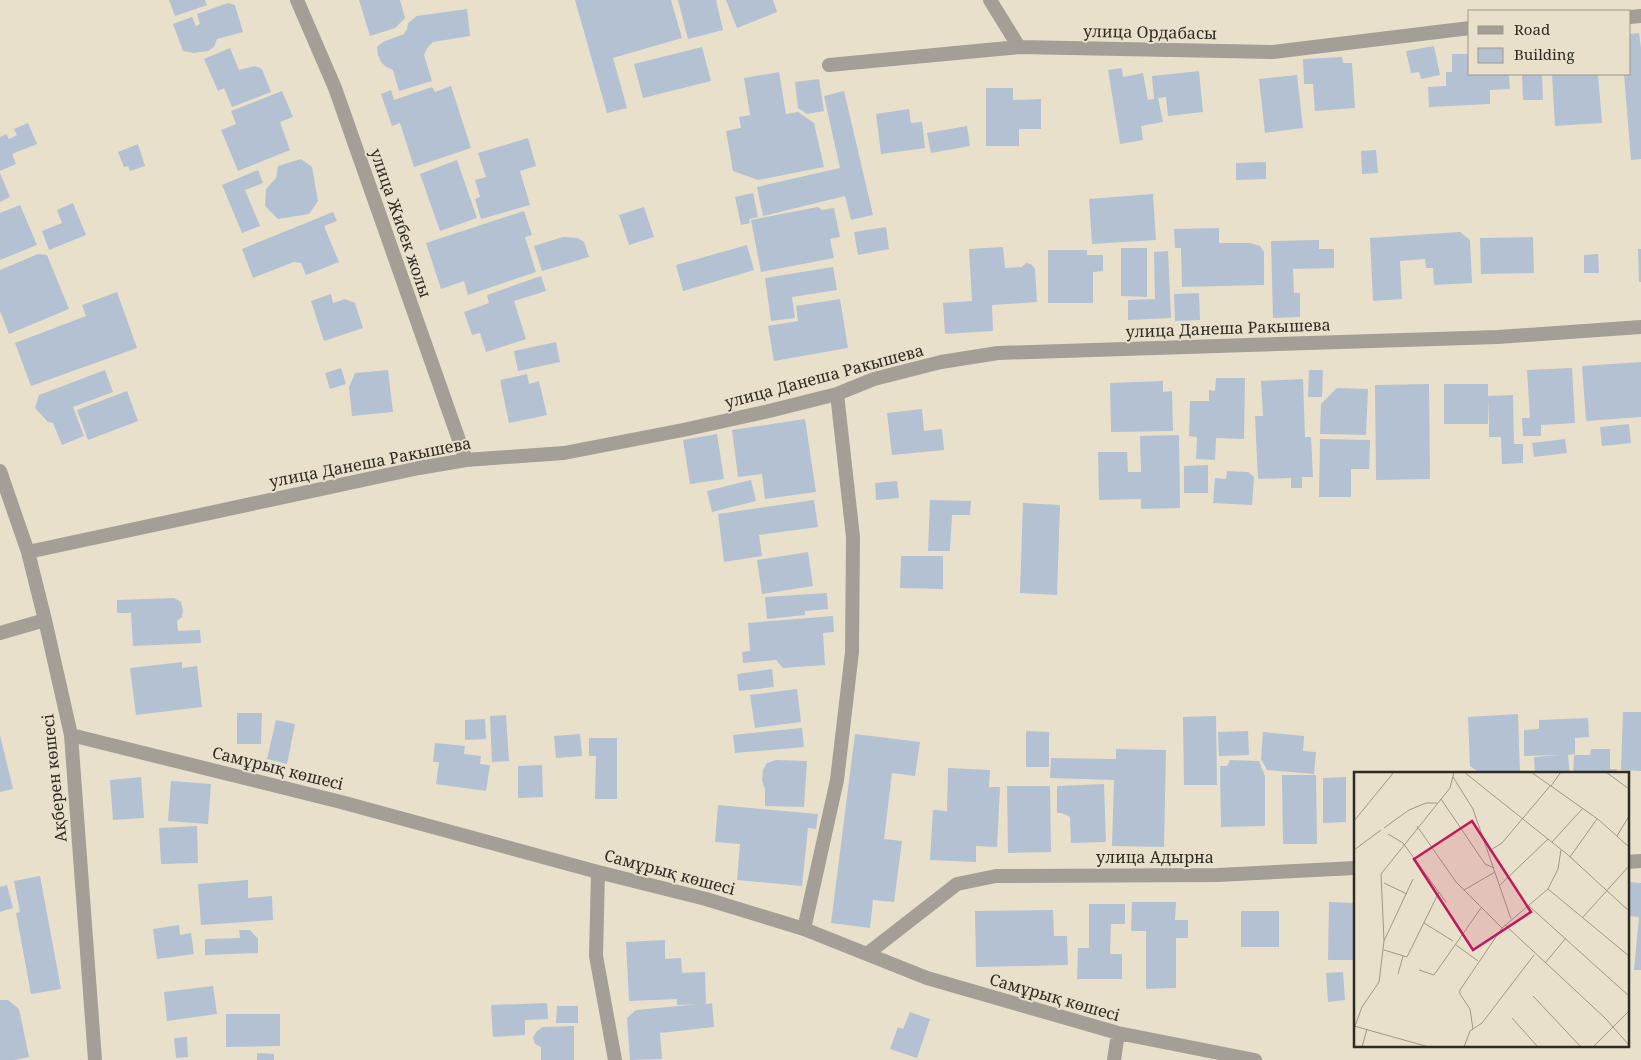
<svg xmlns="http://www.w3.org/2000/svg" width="1641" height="1060" font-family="'Noto Serif',serif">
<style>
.building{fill:#b3c1d3}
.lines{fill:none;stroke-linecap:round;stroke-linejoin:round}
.minor{stroke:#a39f96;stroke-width:14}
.labels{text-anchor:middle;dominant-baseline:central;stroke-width:4;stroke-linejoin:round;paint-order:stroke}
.street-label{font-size:16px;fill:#2e2b23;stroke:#e9e0cb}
.inset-road{fill:none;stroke:#9e9888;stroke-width:1}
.view{fill:#c2185b;fill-opacity:0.15;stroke:#c2185b;stroke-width:2.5}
.inset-edge{fill:none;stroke:#2e2b23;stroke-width:2.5}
</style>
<rect width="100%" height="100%" fill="#e9e0cb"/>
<path class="building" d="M169,0H205L207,5L175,16Z
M359,0H400L405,18L395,28L370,36Z
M575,0H671L682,38L613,58L627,108L607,113Z
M678,0H716L723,30L688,39Z
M726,0H773L777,12L737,28Z
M228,3L235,5L243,32L217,39L214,47L208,51L194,53L183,51L173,24L192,17L196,26L200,24L197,14Z
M467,9L470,36L433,42L427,48L424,55L432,81L399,91L393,70L386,67L381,62L378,55L377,47L383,42L404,34L407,29L408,23L417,16Z
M1639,33L1641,48V159L1631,160L1624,74H1630V34Z
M1434,46L1440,75L1421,79L1419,72L1411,73L1406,51Z
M702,47L711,81L643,98L634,64Z
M230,48L239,70L255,66L262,69L271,92L232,107L224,88L218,91L204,59Z
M1452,54H1470V74H1509L1510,89L1490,90V104L1429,107L1428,87L1446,86V72H1452Z
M1342,57L1343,63H1352L1355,108L1315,111L1313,84H1304L1303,59Z
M1122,68L1123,77L1143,73L1148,100L1154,99L1152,76L1199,71L1203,112L1168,116L1166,97L1158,98L1163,122L1141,126L1143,140L1120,144L1108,70Z
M779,72L786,114L798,112L814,123L824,167L758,180L733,171L726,131L741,128L739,117L750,115L744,78Z
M1522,74H1542L1543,100H1523Z
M1552,74H1598L1602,123L1555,126Z
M1297,75L1303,128L1265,133L1259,79Z
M819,79L824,111L807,114L798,108L795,82Z
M451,86L471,148L414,167L400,123L392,126L381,94L391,90L394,100L432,87L435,92Z
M986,88H1013V100L1041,99V129H1019V146H986Z
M282,91L293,117L280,122L290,150L238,171L221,130L236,124L231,111Z
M844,91L873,215L851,220L845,196L763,216L757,187L840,168L824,96Z
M909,109L911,123L922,122L925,148L881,154L876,114Z
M28,123L37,144L12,154L16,164L0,171V137L6,134L9,139L17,135L14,129Z
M967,126L970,146L931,153L927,133Z
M528,138L536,166L520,171L530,205L481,219L475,199L480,197L475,180L486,177L478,153Z
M138,144L145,166L130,171L128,166L124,167L118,152Z
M1376,150L1378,173L1362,174L1361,151Z
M301,159L312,167L318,201L309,214L278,219L265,206L266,189L276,178L278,166Z
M457,160L477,218L440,231L420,174Z
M1266,162V179L1236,180V163Z
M258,170L263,183L245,190L260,226L242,233L222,185Z
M0,173L10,197L0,202Z
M753,193L758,217L749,219L750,223L741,225L735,197Z
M1153,194L1156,240L1092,244L1089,199Z
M73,203L86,235L49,250L42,231L62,223L57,210Z
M20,205L37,245L0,260V213Z
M644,207L654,237L629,245L619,215Z
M818,207L822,210L834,208L840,237L830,239L834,258L761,272L751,220Z
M524,211L532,235L525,237L536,272L468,295L464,281L441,289L426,243Z
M333,212L337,221L324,226L339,262L306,275L301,263L294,262L253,278L242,249Z
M886,227L889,249L858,255L854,232Z
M1219,228V243H1250L1260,246L1264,252V285L1182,287L1181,248H1175L1174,229Z
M1460,232L1470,240L1472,283L1434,285L1433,268H1426L1425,259L1400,261L1402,299L1373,301L1370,238Z
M563,237L578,238L584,242L589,257L542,271L534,246Z
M1533,237L1534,273L1481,274L1480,238Z
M1319,240V249H1334V268L1293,269L1294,293H1300V317L1273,318L1271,241Z
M747,245L754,270L683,291L676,265Z
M1003,247L1005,268L1022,267L1026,263L1031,264L1035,269L1037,302L992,305L993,331L945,334L943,303L972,301L969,249Z
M1121,248H1147V297L1121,296Z
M1638,249H1641V282H1639Z
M1048,250H1087V255H1103V271L1093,272V303H1048Z
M1168,251L1171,318L1128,320V300L1155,299L1154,252Z
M38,254L47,255L69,309L9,334L0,311V270Z
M1598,254L1599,273H1584V255Z
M833,267L837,290L792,297L795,318L771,321L765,278Z
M541,276L546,291L514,301L526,339L486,352L480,333L472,335L464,312L489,303L487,295Z
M117,292L137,348L31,386L15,343L86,316L82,305Z
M1199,293L1200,320L1175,321L1174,294Z
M331,294L333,303L345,299L355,303L363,328L324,341L311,301Z
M840,299L848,348L774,361L768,326L798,321L796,306Z
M556,342L560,362L518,371L514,351Z
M1641,362V417L1586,421L1582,366Z
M341,368L346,384L330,389L325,373Z
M1572,368L1575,423L1541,425V436H1523L1522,418H1530L1527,370Z
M105,370L113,392L73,407L84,436L62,445L53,423L48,422L35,408L39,395Z
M388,370L393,412L352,416L349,387L355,373Z
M1309,370H1323L1322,397H1308Z
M527,374L529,384L539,381L547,415L509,423L500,380Z
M1216,378H1245L1244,439L1216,438L1215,460L1196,459L1197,437L1189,436L1190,401H1209V390L1215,391Z
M1303,379L1305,437H1311L1313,477H1302V488H1291V478L1258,479L1255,416H1263L1261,381Z
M1163,381V392L1172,391L1173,431L1111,432L1110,383Z
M1429,384L1430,479L1376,480L1375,385Z
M1444,384H1488V396L1513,395L1514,444H1523V463L1502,464L1501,437H1489V399L1488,424H1444Z
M1337,388L1368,389L1366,435L1320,434L1321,404Z
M127,391L138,421L88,440L77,410Z
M922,409L924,431L942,429L944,450L892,455L887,413Z
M805,419L816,492L765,499L762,474L738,477L732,430Z
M1629,424L1631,443L1602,446L1600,427Z
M717,434L724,479L690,484L683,440Z
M1179,435L1180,508L1141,509V499L1099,500L1098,452H1127L1128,472H1141L1140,436Z
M1320,439L1370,440L1369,469H1351V497H1319Z
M1565,439L1567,453L1534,457L1532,443Z
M1208,465V493H1184V466Z
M1227,471L1248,472L1254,477L1252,505L1213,503L1215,478L1226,479Z
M751,480L756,501L712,512L707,491Z
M897,481L899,498L876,500L875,483Z
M814,500L818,527L759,535L762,556L724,562L718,514Z
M930,500L971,501L970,515H952L950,551H928Z
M1023,503L1060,505L1057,595L1020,593Z
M808,552L813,586L762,594L757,560Z
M901,556H943V589L900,588Z
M827,593L828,609L805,611V615L767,619L765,597Z
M174,598L181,602L183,610L182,617L177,621L178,631L200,630L201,643L133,646L131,613H117V600Z
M833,616L834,632L823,633L825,665L783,668L776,660L743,663L742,652L750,651L748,623Z
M182,662V668L197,666L202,707L136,715L130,668Z
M772,669L774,687L739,691L737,674Z
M797,689L801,722L755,728L750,695Z
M1623,712H1641V771L1621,770Z
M237,713H262L261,744H237Z
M1518,714L1520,774H1481L1470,766L1468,717Z
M506,715L509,761L492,762L490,716Z
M1216,716L1217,785H1184L1183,717Z
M1588,718L1589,737L1575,738V754L1568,755L1570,774H1535L1534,757L1562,755L1524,756V730L1539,729V720Z
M485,719L486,739L465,740V720Z
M276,720L295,724L287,764L267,759Z
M802,728L804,747L735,753L733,735Z
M1026,731L1049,732V767H1026Z
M1248,731L1249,755L1219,756L1218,732Z
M1263,732L1304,736L1303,751L1316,752L1314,774L1267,770L1261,759Z
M580,734L582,756L556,758L554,736Z
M855,734L920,742L915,776L892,773L884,839L902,841L894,902L873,900L870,928L831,923Z
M0,735L13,789L0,792Z
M589,738H617V799H595L596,756H589Z
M435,743L465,746L464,754L481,756L480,764L490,765L486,791L436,784L439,762H433Z
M1116,749L1166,750L1164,847L1112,846L1114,780L1050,778L1051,758L1116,759Z
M1591,749H1610V769H1617L1616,774H1573L1574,755H1590Z
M776,760L807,761L804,807L765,806V789L762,781L763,770L767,763Z
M1230,760L1259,761L1265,776V826L1221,827L1220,766H1227Z
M542,765L543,797L518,798V766Z
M948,768L990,770L989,787H1000L997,847L976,846V862L930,860L933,810L947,811Z
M1282,775H1316L1317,844H1283Z
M141,777L144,818L113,820L110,780Z
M1346,777V822L1323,823V778Z
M171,781L211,784L208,824L168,821Z
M1104,784L1106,842L1071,843L1070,817L1062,813H1057V786Z
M1007,786H1050L1051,852L1008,853Z
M718,805L818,814L816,829L808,828L802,886L737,880L740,844L715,842Z
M197,826L198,863L161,864L159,828Z
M40,876L61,989L31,994L16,913L20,912L14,881Z
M248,880V898L272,896L273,920L201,925L198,884Z
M1627,882L1641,883V970H1634L1639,917L1627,916Z
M7,885L13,908L0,912V887Z
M1132,902H1176L1175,920H1188V938H1176V988L1146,989V931H1131Z
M1329,902L1355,903V960H1328Z
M1089,904H1125V924H1111L1110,954H1122V979H1077L1078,948H1089Z
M1053,910L1054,936H1067L1068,965L976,967L975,911Z
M1241,911H1279V947H1241Z
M179,925L180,935L191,933L194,954L157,959L153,929Z
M239,930H250L258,939V953L205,955V939L240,938Z
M665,940V959L681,958L682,973L705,972L706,1004L712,1003L714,1027L660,1033L662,1059L630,1060L627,1018L636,1010L700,1004L677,1005V999L629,1001L626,942Z
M1343,972L1345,1000L1328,1002L1326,973Z
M213,986L217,1014L167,1021L164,992Z
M0,1000H8L19,1009L29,1057L15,1060H0Z
M547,1003L548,1019L525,1020V1035L493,1037L491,1005Z
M557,1006H578V1023H556Z
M910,1012L930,1019L917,1058L890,1049L898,1027L903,1029Z
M226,1014H280V1046L226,1047Z
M574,1026V1060H541V1047L535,1044L533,1037L537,1031L543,1027Z
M187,1037L188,1057L176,1058L174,1038Z
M257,1053L274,1054V1060H257Z"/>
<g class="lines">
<path class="minor" d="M297,0L335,88L466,460
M990,0L1019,47
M1630,17L1641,16
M829,65L1019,47L1273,52L1470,28
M0,471L28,552L45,620L71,735L95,1060
M28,552L419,468L466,460L564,453L683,430L769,411L837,394L874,379L941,362L998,353L1498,337L1641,327
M0,633L45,620
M71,735L341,802L598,872L706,899L804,929L927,978L1118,1033L1255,1060
M1627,862L1641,861
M598,872L596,956L615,1060
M804,929L837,780L852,652L853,537L837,394
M867,954L957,884L996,876L1218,875L1355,868
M1114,1060L1118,1033"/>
</g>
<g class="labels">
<g class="street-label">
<text transform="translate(1150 32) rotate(1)">улица Ордабасы</text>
<text transform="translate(401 223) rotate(71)">улица Жибек жолы</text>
<text transform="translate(1228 328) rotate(-2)">улица Данеша Ракышева</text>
<text transform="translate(824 376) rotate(-15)">улица Данеша Ракышева</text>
<text transform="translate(370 462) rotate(-11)">улица Данеша Ракышева</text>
<text transform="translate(278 768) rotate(14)">Самұрық көшесі</text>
<text transform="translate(54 778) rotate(-96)">Ақберен көшесі</text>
<text x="1155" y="857">улица Адырна</text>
<text transform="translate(670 872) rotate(15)">Самұрық көшесі</text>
<text transform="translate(1055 997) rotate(16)">Самұрық көшесі</text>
</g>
</g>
<g transform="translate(1354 772)">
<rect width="275" height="275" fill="#e9e0cb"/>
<path class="inset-road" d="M110,0L214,83L275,139M177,0L245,48L275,75M252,0L275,17M99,5L119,37L157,147M197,14L207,0M87,27L131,92L140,96M0,49L40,0M63,54L102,110L148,156M30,56L55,38L72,31H83M34,62L49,71L92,130M263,64L275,44M198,70L229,36M0,78L27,58M135,79L148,71L196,14M216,85L243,47M30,111L53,122M145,114L194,67M194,117L275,184M110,118L141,100M175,134L275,224M229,145L275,94M70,151L99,169M151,153L251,246L275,273M30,169L59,107M102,173L124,189M30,178L53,185L85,120M191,191L212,166M65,198L80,203L127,136M44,202L49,184M179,224L227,275M158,246L184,275M0,254L75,275M1,254L8,235L25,210L30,169L27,102L96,16L100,0M119,257L116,237L106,222V218L148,156L194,117L204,97L207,78M8,275L13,257M110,275L116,259L128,251L180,183M239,275L275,239"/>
<path class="view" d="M118,49L177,140L119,178L60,87Z"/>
<rect width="275" height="275" class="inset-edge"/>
</g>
<rect x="1468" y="10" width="162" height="65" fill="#e9e0cb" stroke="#9e9888"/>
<rect x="1478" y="26" width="25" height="8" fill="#a39f96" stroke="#9e9888"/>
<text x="1514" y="35" font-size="15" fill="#2e2b23">Road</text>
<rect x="1478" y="48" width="25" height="15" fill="#b3c1d3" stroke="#9e9888"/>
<text x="1514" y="60" font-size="15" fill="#2e2b23">Building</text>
</svg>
